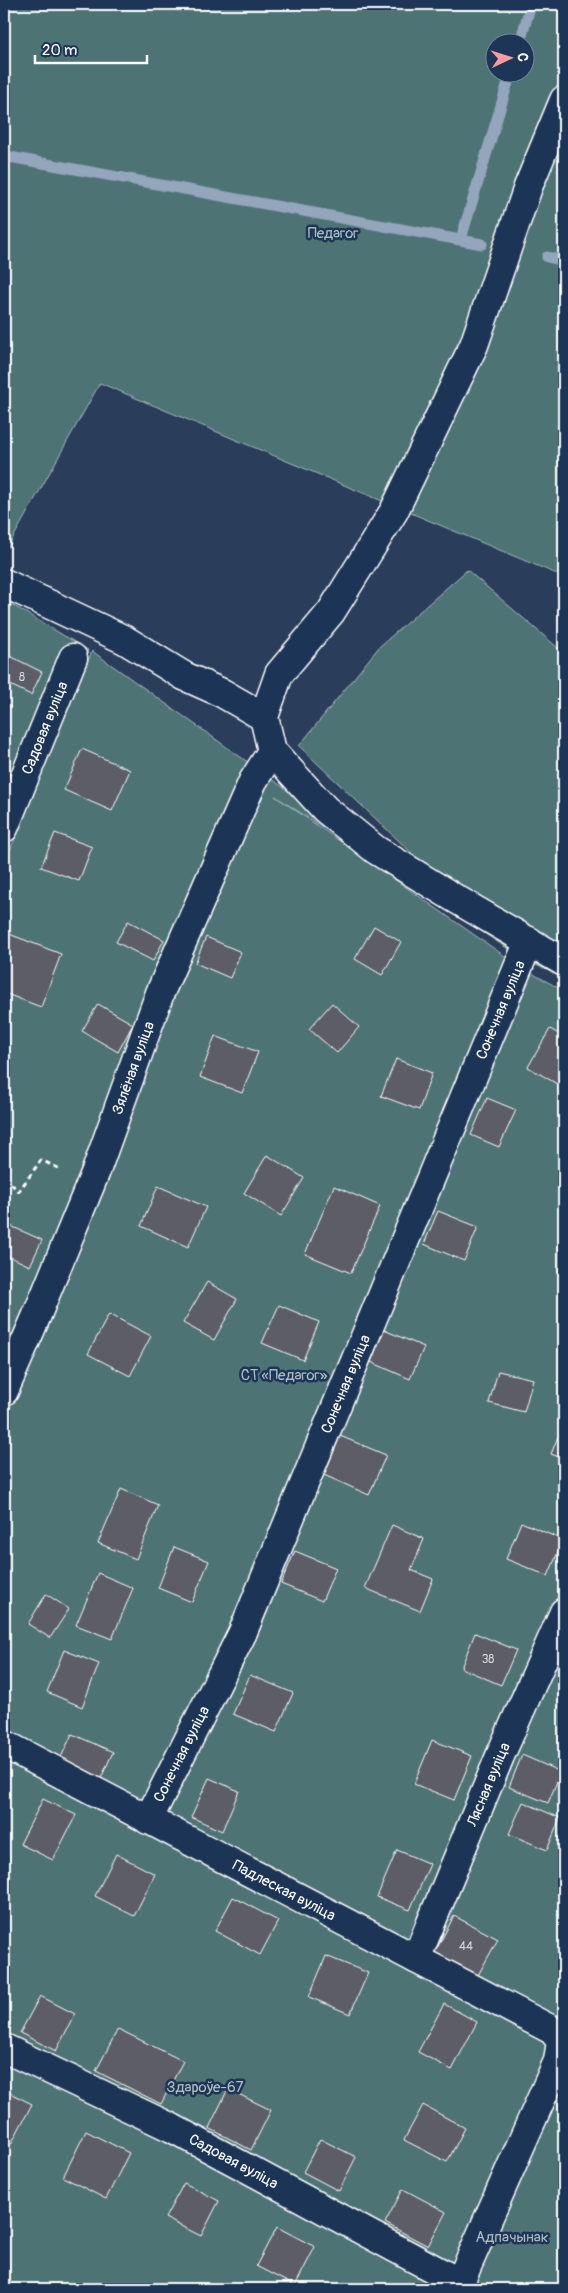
<svg xmlns="http://www.w3.org/2000/svg" width="568" height="2293" font-family="Pangolin,sans-serif">
<style>
.green{fill:#4e7375;stroke:#a6b9ba;fill-rule:evenodd}
.lines{fill:none;stroke-linecap:round;stroke-linejoin:round}
.stream{stroke:#93a6bc;stroke-width:11}
.building{fill:#5c5d66;stroke:#fff}
.minor-casing{stroke:#fff;stroke-width:31}
.path{stroke:#fff;stroke-width:3;stroke-dasharray:5 4;stroke-linecap:butt}
.minor{stroke:#1d3557;stroke-width:28}
.labels{text-anchor:middle;dominant-baseline:central;stroke-width:5;stroke-linejoin:round;paint-order:stroke}
.number-label{font-size:12px;fill:#d6d6d9}
.park-label{font-size:15px;fill:#afc0c1;stroke:#1d3557}
.street-label{font-size:15px;fill:#fff;stroke:#1d3557}
</style>
<rect width="100%" height="100%" fill="#2a3d5a"/>
<filter id="ink" filterUnits="userSpaceOnUse"><feTurbulence type="fractalNoise" baseFrequency=".02" numOctaves="2"/><feDisplacementMap in="SourceGraphic" scale="10" xChannelSelector="R" yChannelSelector="G"/><feConvolveMatrix kernelMatrix="1 2 1 2 8 2 1 2 1" color-interpolation-filters="sRGB"/></filter>
<g filter="url(#ink)">
<path class="green" d="M4,4H564V577L100,383L4,554ZM496,42H526V72H496Z
M467,570L564,653V978L525,960L275,796L519,966L564,991V2289H4V865L92,651L521,957L299,746L379,647Z
M4,600L88,650L4,856Z"/>
<g class="lines">
<path class="stream" d="M520,42L531,4
M4,156L482,244
M461,239L511,72
M547,257L564,261"/>
</g>
<path class="building" d="M4,653L42,672L31,695L4,682Z
M82,749L130,770L112,811L64,790Z
M55,833L92,847L79,881L41,867Z
M128,921L164,940L153,961L116,942Z
M374,926L401,942L382,975L355,959Z
M9,934L61,954L41,1007L4,993V949Z
M206,937L241,952L230,978L195,963Z
M332,1003L359,1027L337,1053L309,1029Z
M98,1004L133,1024L118,1052L82,1031Z
M550,1029L564,1037V1088L528,1067Z
M215,1036L258,1052L242,1093L200,1077Z
M396,1059L432,1073L419,1110L381,1096Z
M487,1098L516,1110L499,1147L471,1135Z
M267,1155L304,1178L281,1216L244,1193Z
M158,1186L206,1207L188,1247L141,1226Z
M334,1186L380,1206L351,1273L305,1254Z
M438,1211L478,1227L464,1261L424,1244Z
M4,1223L42,1240L30,1266L4,1254Z
M207,1282L237,1299L214,1340L183,1323Z
M279,1305L319,1322L303,1360L262,1343Z
M109,1314L151,1336L130,1376L88,1354Z
M384,1330L424,1347L410,1379L371,1362Z
M498,1371L533,1379L524,1412L489,1403Z
M564,1422V1459L551,1454Z
M340,1436L386,1455L369,1495L324,1475Z
M121,1489L158,1505L136,1559L98,1543Z
M521,1522L563,1540L548,1576L506,1559Z
M392,1525L424,1539L411,1570L433,1579L420,1611L365,1588Z
M174,1547L209,1561L192,1602L158,1588Z
M295,1551L336,1568L322,1601L281,1584Z
M98,1573L133,1588L112,1639L76,1625Z
M46,1594L69,1609L50,1638L28,1624Z
M475,1633L516,1650L501,1685L461,1668Z
M64,1650L99,1664L82,1707L47,1692Z
M250,1675L293,1693L276,1732L233,1714Z
M72,1734L113,1752L97,1787L56,1768Z
M432,1740L472,1756L454,1800L414,1784Z
M522,1755L561,1772L548,1803L509,1787Z
M209,1778L239,1791L222,1831L191,1817Z
M43,1799L76,1815L53,1860L20,1844Z
M523,1802L560,1818L547,1850L509,1834Z
M397,1850L430,1864L410,1910L377,1897Z
M116,1854L155,1874L134,1916L95,1896Z
M233,1897L278,1921L260,1955L215,1931Z
M454,1916L498,1939L477,1977L434,1954Z
M326,1956L368,1973L350,2014L309,1997Z
M40,1996L75,2014L56,2051L20,2033Z
M444,2004L477,2022L452,2070L418,2052Z
M118,2029L183,2061L161,2104L96,2071Z
M228,2089L271,2110L251,2150L209,2128Z
M4,2090L32,2104L11,2144L4,2140Z
M423,2105L465,2128L447,2162L404,2140Z
M86,2131L129,2153L106,2199L63,2177Z
M320,2139L356,2157L339,2191L303,2172Z
M184,2183L219,2201L201,2236L165,2218Z
M403,2189L446,2212L428,2246L385,2223Z
M277,2227L315,2247L295,2286L256,2266Z
M564,2272V2289H557Z"/>
<g class="lines">
<g class="minor-casing">
<g id="minor">
<path d="M564,100L528,187L474,345L394,511L331,612L279,674L264,717L272,751L325,809L376,850L456,899L564,962"/>
<path d="M4,583L125,640L184,676L222,693L264,717"/>
<path id="s1" d="M4,828L73,658"/>
<path id="s2" d="M4,1391L37,1315L96,1171L160,993L253,781L272,751"/>
<path id="s3" d="M4,1744L552,2030L561,2041L558,2061L457,2289"/>
<path id="s4" d="M148,1820L242,1634L529,941"/>
<path id="s5" d="M416,1959L500,1756L564,1612"/>
<path id="s6" d="M4,2048L172,2128L460,2283"/>
</g>
</g>
<path class="path" d="M4,1178L19,1191L41,1160L60,1169"/>
<use href="#minor" class="minor"/>
</g>
</g>
<g class="labels">
<g class="number-label">
<text x="22" y="677">8</text>
<text x="488" y="1659">38</text>
<text x="466" y="1946">44</text>
</g>
<g class="park-label">
<text x="333" y="233">Педагог</text>
<text x="284" y="1375">СТ «Педагог»</text>
<text x="205" y="2087">Здароўе-67</text>
<text x="512" y="2237">Адпачынак</text>
</g>
<g class="street-label">
<text stroke="none"><textPath href="#s1" startOffset="108">Садовая вуліца</textPath></text>
<text stroke="none"><textPath href="#s4" startOffset="884">Сонечная вуліца</textPath></text>
<text stroke="none"><textPath href="#s2" startOffset="348">Зялёная вуліца</textPath></text>
<text stroke="none"><textPath href="#s4" startOffset="479">Сонечная вуліца</textPath></text>
<text stroke="none"><textPath href="#s4" startOffset="74">Сонечная вуліца</textPath></text>
<text stroke="none"><textPath href="#s5" startOffset="189">Лясная вуліца</textPath></text>
<text stroke="none"><textPath href="#s3" startOffset="316">Падлеская вуліца</textPath></text>
<text stroke="none"><textPath href="#s6" startOffset="256">Садовая вуліца</textPath></text>
</g>
</g>
<rect width="568" height="2293" fill="none" stroke="#1d3557" stroke-width="20"/>
<rect x="10" y="10" width="548" height="2273" fill="none" stroke="#fff" stroke-width="2" filter="url(#ink)"/>
<g transform="translate(510 58) rotate(86)"><circle r="24" fill="#1d3557" stroke="#77869a"/>
<path d="M0-4L9 19L0 12L-9 19Z" fill="#ff9aa2"/>
<text y="-8" font-size="14" font-weight="bold" text-anchor="middle" fill="#ffffff">С</text>
</g>
<path d="M35 55v8h112v-8" fill="none" stroke="#ffffff" stroke-width="2.5"/>
<text x="42" y="55" font-size="15" fill="#ffffff" stroke="#1d3557" stroke-width="4" paint-order="stroke">20 m</text>
</svg>
